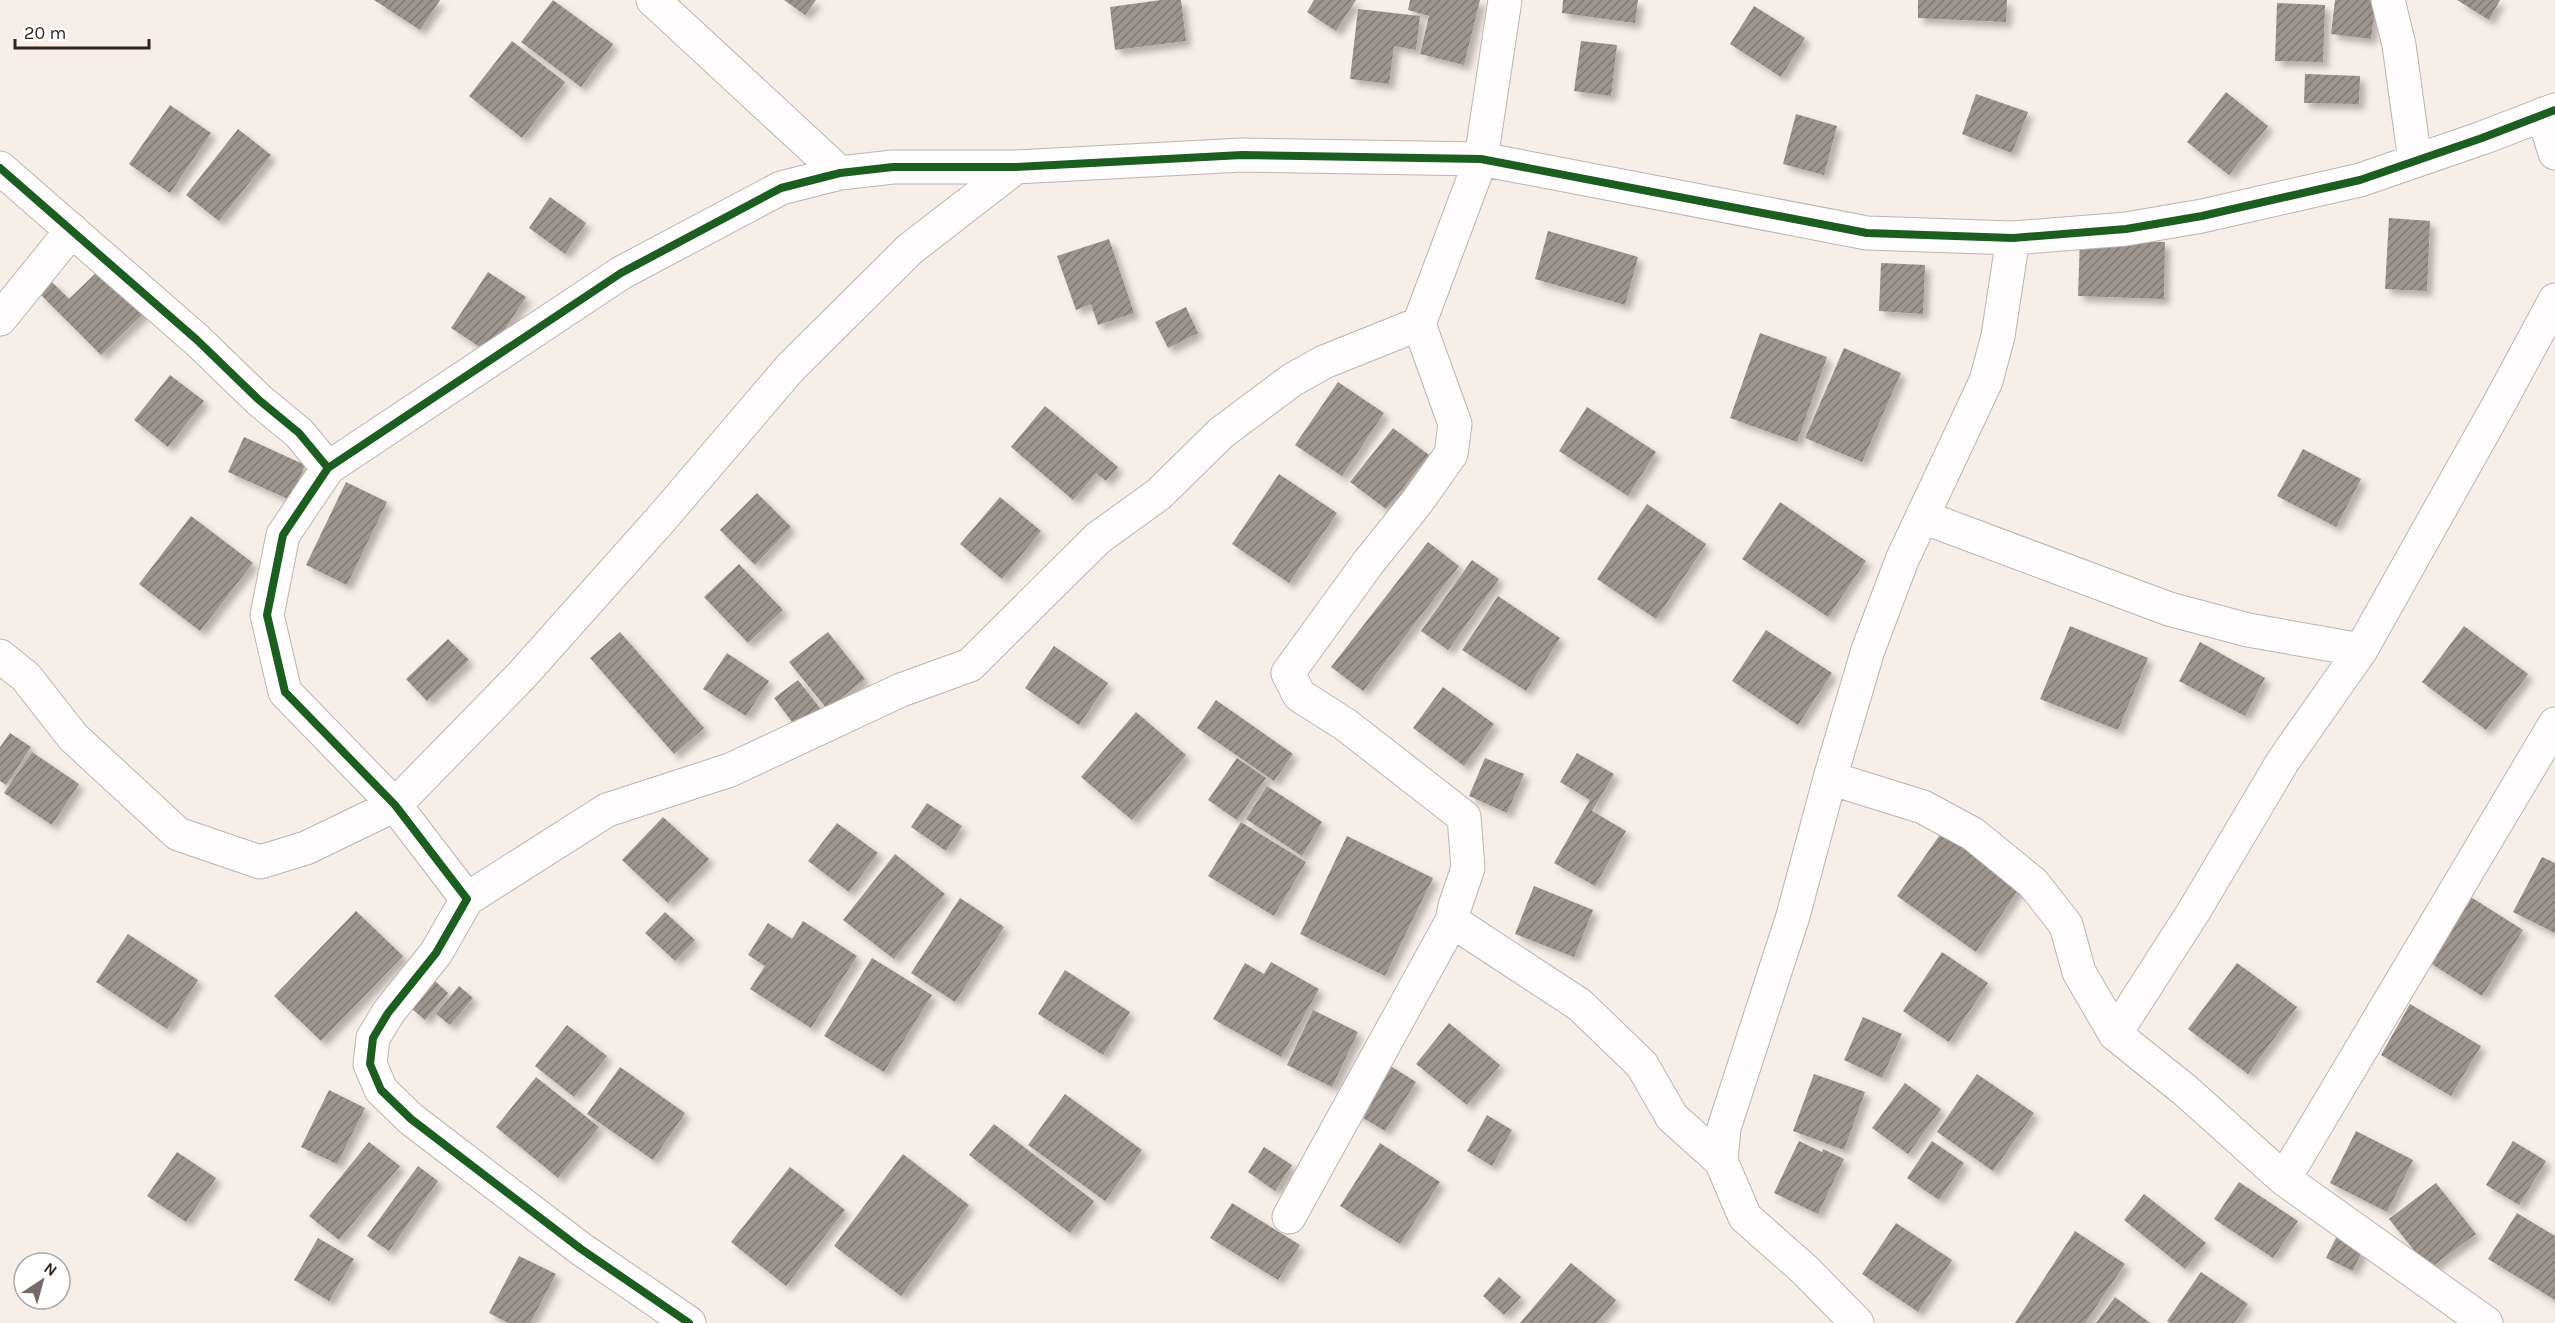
<svg xmlns="http://www.w3.org/2000/svg" width="2555" height="1323" font-family="Karla,sans-serif">
<style>
.building{fill:url(#building-hatch);filter:url(#shadow)}
.lines{fill:none;stroke-linecap:round;stroke-linejoin:round}
.minor-casing{stroke:#bdb4ae;stroke-width:35}
.minor{stroke:#fefcfc;stroke-width:33}
.cycleway-casing{stroke:#fff;stroke-width:11}
.cycleway{stroke:#1b5e20;stroke-width:8}
</style>
<defs>
<pattern id="building-hatch" width="6" height="6" patternUnits="userSpaceOnUse" patternTransform="scale(1.5)"><rect width="6" height="6" fill="#9c948e"/><path d="M-1 1l2-2M0 6l6-6M5 7l2-2" fill="none" stroke="#807973"/></pattern>
<filter id="shadow"><feDropShadow dx="5.5" dy="5.5" stdDeviation="3" flood-color="#0004"/></filter>
</defs>
<rect width="100%" height="100%" fill="#f6eee9"/>
<path class="building" d="M374,0H440L420,30Z
M553,0L613,44L581,87L521,42Z
M784,0H816L805,15Z
M1161,0H1181L1186,41L1115,50L1110,7Z
M1314,0H1356L1336,31L1307,12Z
M1410,0H1480L1464,65L1420,54L1429,16L1408,10Z
M1563,0H1638L1635,23L1562,13Z
M1918,0H2007L2006,22L1918,18Z
M2335,0H2376L2371,39L2331,34Z
M2457,0H2500L2489,20Z
M2277,3L2325,5L2323,62L2275,61Z
M1754,6L1805,38L1781,77L1730,44Z
M1358,9L1420,16L1416,50L1394,46L1389,84L1350,79Z
M512,41L565,82L522,138L469,96Z
M1581,41L1617,45L1611,96L1574,91Z
M2305,74L2360,76L2359,104L2304,103Z
M2226,92L2268,126L2229,175L2187,142Z
M1976,94L2028,112L2012,153L1962,134Z
M170,105L211,133L170,193L129,164Z
M1796,114L1837,126L1824,175L1783,164Z
M238,129L271,155L219,221L186,195Z
M550,197L586,223L565,254L529,228Z
M2389,218L2430,221L2427,291L2385,289Z
M1548,231L1638,257L1625,305L1535,279Z
M1109,239L1134,313L1098,325L1091,304L1076,310L1057,256Z
M2080,240L2165,242L2164,299L2078,296Z
M1881,263L1925,265L1923,314L1879,311Z
M102,267L146,311L101,355L39,293L51,281L69,299Z
M488,272L526,297L489,353L451,328Z
M1186,307L1198,333L1168,348L1155,322Z
M1760,333L1827,357L1797,442L1730,418Z
M1844,348L1901,373L1862,462L1805,438Z
M170,375L204,401L168,447L134,420Z
M1338,382L1384,413L1342,476L1295,445Z
M1045,406L1118,467L1106,481L1096,473L1073,500L1011,447Z
M1587,407L1656,452L1628,496L1559,451Z
M1393,428L1429,455L1386,509L1350,482Z
M244,437L305,465L290,500L228,472Z
M2303,449L2361,479L2336,527L2277,496Z
M1279,474L1337,513L1289,583L1232,544Z
M346,482L387,502L347,585L306,565Z
M757,493L791,527L755,565L720,530Z
M1000,497L1041,531L1002,579L960,544Z
M1780,502L1866,561L1828,617L1742,559Z
M1647,504L1706,544L1656,619L1597,579Z
M191,516L253,563L200,631L139,584Z
M1428,542L1459,566L1363,691L1331,667Z
M1472,560L1499,579L1448,650L1421,631Z
M739,564L783,610L748,643L704,597Z
M1498,596L1560,638L1526,691L1462,650Z
M2070,626L2148,658L2118,730L2040,699Z
M2464,626L2528,674L2486,730L2422,682Z
M1766,630L1832,673L1798,725L1732,681Z
M620,632L704,728L674,754L590,658Z
M828,632L865,679L827,709L789,662Z
M448,639L469,660L427,701L406,679Z
M2200,642L2265,678L2245,716L2179,681Z
M1054,646L1108,683L1079,725L1025,688Z
M727,653L769,681L746,716L703,689Z
M798,680L823,712L799,731L774,698Z
M1443,687L1494,724L1464,766L1413,728Z
M1216,700L1293,754L1274,781L1197,728Z
M1136,712L1186,755L1132,820L1081,777Z
M10,733L31,747L6,785L0,781V747Z
M32,752L79,784L52,825L4,793Z
M1577,753L1614,774L1592,811L1626,831L1595,886L1554,863L1590,800L1560,782Z
M1237,758L1266,778L1237,820L1208,800Z
M1485,758L1524,774L1507,813L1469,796Z
M1267,786L1322,822L1302,856L1246,819Z
M927,803L962,826L946,851L911,827Z
M663,817L709,859L668,903L622,860Z
M1241,822L1306,862L1274,916L1208,876Z
M837,823L878,853L849,892L808,861Z
M1944,829L2023,883L1976,952L1897,896Z
M1347,836L1433,878L1385,976L1300,934Z
M895,854L945,894L894,959L843,920Z
M2542,857L2555,863V933L2513,912Z
M1534,886L1593,910L1574,957L1515,934Z
M2466,894L2523,930L2482,996L2424,959Z
M960,898L1004,927L955,1002L911,973Z
M356,911L403,956L321,1041L274,996Z
M665,912L695,940L675,961L645,933Z
M803,921L857,956L811,1028L750,989L765,966L748,955L768,923L792,939Z
M128,934L198,980L167,1029L96,982Z
M1942,952L1988,983L1949,1042L1903,1011Z
M872,958L932,995L884,1072L824,1036Z
M1271,962L1319,989L1281,1057L1213,1019L1245,963L1264,974Z
M2237,963L2297,1007L2248,1074L2188,1029Z
M1065,970L1130,1012L1103,1055L1038,1014Z
M435,981L448,993L425,1020L412,1009Z
M459,986L473,998L450,1025L436,1014Z
M2410,1004L2481,1046L2451,1096L2381,1055Z
M1313,1010L1358,1032L1332,1087L1287,1065Z
M1863,1017L1902,1034L1882,1078L1844,1060Z
M1449,1023L1500,1065L1467,1105L1416,1064Z
M567,1025L607,1056L574,1097L535,1066Z
M1381,1060L1416,1082L1385,1131L1350,1110Z
M620,1067L685,1113L653,1160L587,1114Z
M1814,1074L1865,1092L1844,1150L1793,1131Z
M1977,1074L2034,1113L1993,1171L1937,1132Z
M536,1077L599,1127L558,1178L496,1127Z
M1905,1083L1941,1109L1908,1154L1872,1128Z
M329,1090L365,1108L337,1164L301,1147Z
M1065,1094L1142,1150L1105,1201L1028,1145Z
M1487,1115L1512,1130L1492,1166L1467,1151Z
M994,1124L1094,1201L1070,1233L969,1155Z
M2356,1131L2413,1160L2387,1212L2330,1183Z
M1799,1141L1822,1152L1823,1149L1844,1159L1818,1214L1774,1193Z
M1932,1141L1964,1163L1939,1200L1907,1178Z
M2513,1141L2546,1161L2519,1205L2486,1185Z
M369,1142L400,1166L339,1240L309,1216Z
M1380,1143L1440,1182L1400,1244L1340,1206Z
M1264,1147L1292,1165L1275,1191L1248,1172Z
M177,1152L216,1178L186,1222L147,1196Z
M903,1154L969,1205L901,1296L834,1246Z
M418,1166L438,1181L389,1251L367,1236Z
M790,1167L845,1210L786,1286L731,1242Z
M2239,1182L2298,1221L2273,1258L2214,1219Z
M2436,1183L2476,1234L2429,1269L2389,1219Z
M2144,1194L2206,1243L2185,1269L2124,1220Z
M1232,1203L1300,1245L1278,1280L1210,1238Z
M2517,1213L2555,1236V1300L2488,1259Z
M1896,1223L1952,1260L1918,1312L1862,1274Z
M2075,1231L2125,1264L2085,1323H2015Z
M2337,1236L2363,1249L2353,1271L2326,1258Z
M318,1238L354,1259L329,1301L294,1280Z
M519,1256L556,1274L530,1323H508L489,1313Z
M1571,1263L1616,1300L1597,1323H1520Z
M2201,1272L2248,1304L2234,1323H2170L2167,1321Z
M1499,1277L1521,1297L1504,1315L1483,1296Z
M2115,1297L2150,1323H2096Z"/>
<g class="lines">
<g class="minor-casing">
<path id="minor" d="M653,0L840,173
M2388,0L2399,45L2415,161
M2543,114L2555,153
M0,168L197,340L259,400L299,433L328,468L283,535L267,615L285,692L395,805L467,899L436,953L388,1013L373,1038L370,1064L381,1090L411,1119L581,1249L689,1323
M0,319L72,230
M328,468L621,273L781,188L840,173L893,167H1016L1242,155L1481,159L1867,233L2013,238L2126,229L2202,216L2360,180L2482,138L2555,110
M1923,517L2169,609L2248,630L2361,650
M0,656L26,677L73,737L178,834L260,862L306,848L395,805L521,676L662,518L790,368L910,249L1016,167
M1830,778L1923,807L1973,834L2033,883L2066,925L2079,972L2115,1034L2186,1091L2284,1179L2486,1323
M467,899L607,810L730,770L901,690L970,665L1098,538L1159,494L1221,433L1292,380L1324,362L1419,324
M1452,921L1580,1005L1642,1065L1672,1117L1721,1161L1745,1217L1805,1270L1857,1323
M2115,1034L2194,911L2283,761L2361,650L2499,404L2555,300
M1721,1161L1724,1128L1793,916L1830,778L1868,650L1902,560L1986,381L1998,336L2013,238
M2284,1179L2555,724
M1289,1217L1452,921L1455,906L1468,868L1464,817L1346,725L1299,695L1288,673L1368,563L1417,502L1451,454L1455,424L1419,324L1481,159L1505,0"/>
</g>
<use href="#minor" class="minor"/>
<g class="cycleway-casing">
<path id="cycleway" d="M0,168L197,340L259,400L299,433L328,468L283,535L267,615L285,692L395,805L467,899L436,953L388,1013L373,1038L370,1064L381,1090L411,1119L581,1249L689,1323
M328,468L621,273L781,188L840,173L893,167H1016L1242,155L1481,159L1867,233L2013,238L2126,229L2202,216L2360,180L2482,138L2555,110"/>
</g>
<use href="#cycleway" class="cycleway"/>
</g>
<g transform="translate(42 1281) rotate(36)"><circle r="28" fill="#ffffff" stroke="#ada8a5" stroke-width="1.5"/>
<path d="M0-4.5L10 22L0 15L-10 22Z" fill="#766b64"/>
<text y="-9" font-size="16" font-weight="bold" text-anchor="middle" fill="#31251d">N</text>
</g>
<path d="M15 39v9h134v-9" fill="none" stroke="#31251d" stroke-width="3"/>
<text x="24" y="39" font-size="18" fill="#31251d" stroke="#ffffff" stroke-width="4.5" paint-order="stroke">20 m</text>
</svg>
